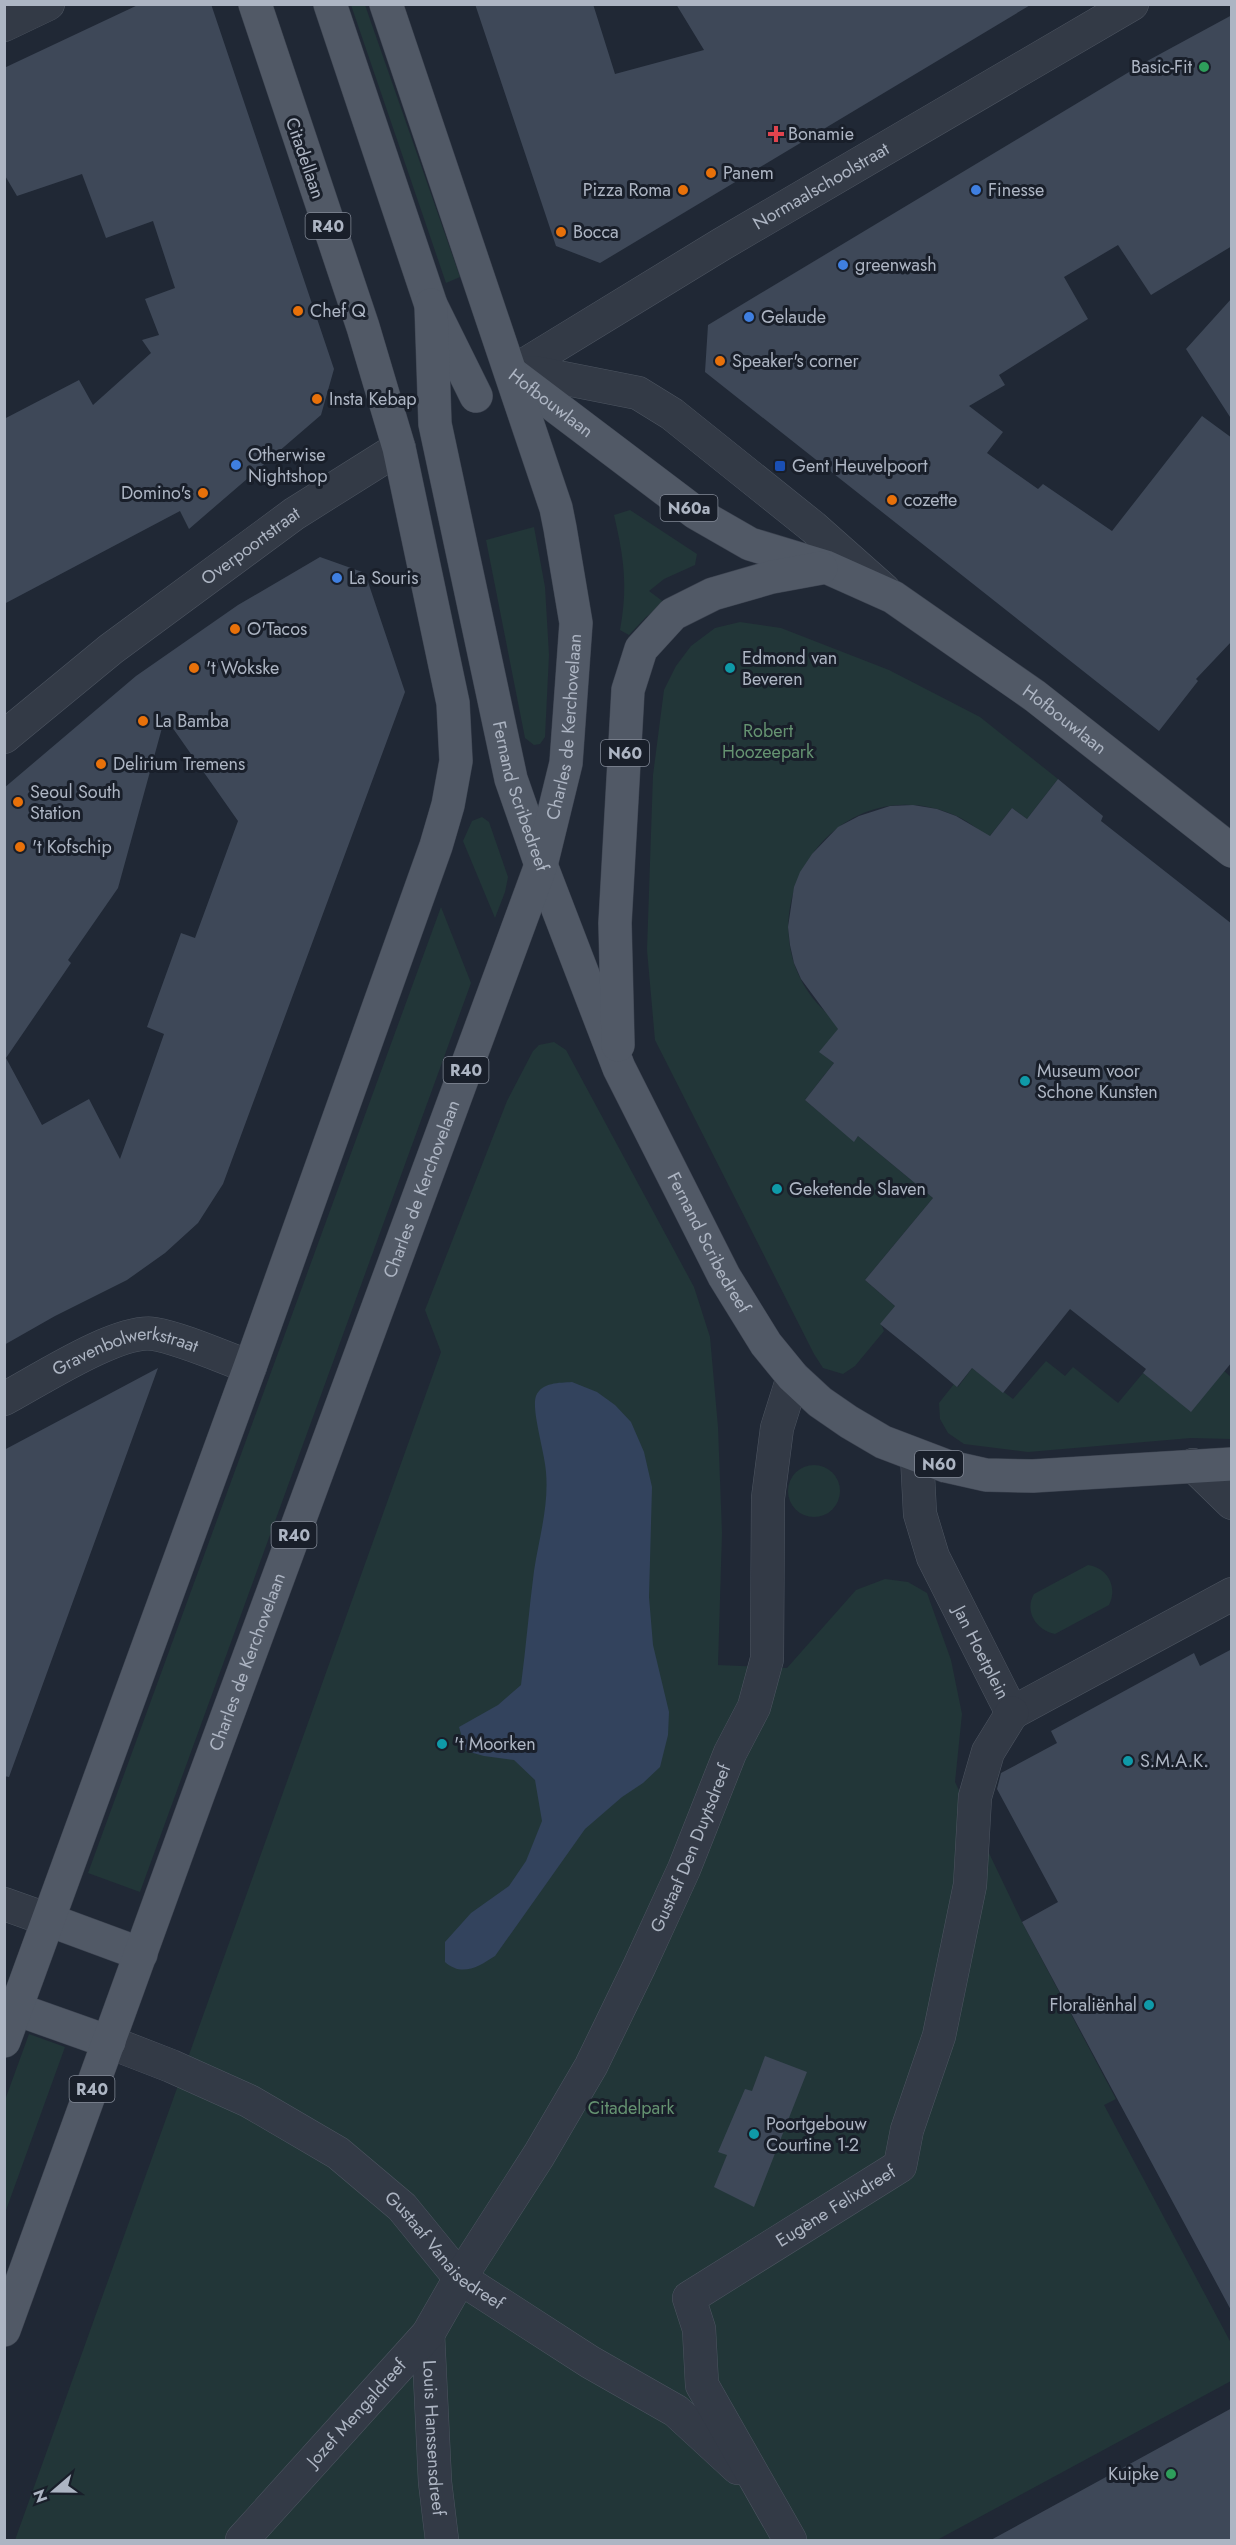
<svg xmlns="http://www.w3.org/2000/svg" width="1236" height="2545" font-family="Jost,sans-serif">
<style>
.green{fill:#223638}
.water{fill:#33435d}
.building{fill:#3e4858;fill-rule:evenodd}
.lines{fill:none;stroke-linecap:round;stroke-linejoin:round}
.minor-casing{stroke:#4d5561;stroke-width:34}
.major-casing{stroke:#3c4350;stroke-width:34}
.minor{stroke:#333a46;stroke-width:33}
.major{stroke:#515966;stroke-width:33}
.leisure-dot{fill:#2e9e5b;stroke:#191f2a;stroke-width:2}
.health-dot{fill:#e0444e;stroke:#191f2a;stroke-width:2}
.food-dot{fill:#e8710a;stroke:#191f2a;stroke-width:2}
.shop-dot{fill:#3f7fe0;stroke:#191f2a;stroke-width:2}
.transit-dot{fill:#1a4fb4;stroke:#191f2a;stroke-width:2}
.culture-dot{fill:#0f9aa8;stroke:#191f2a;stroke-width:2}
.labels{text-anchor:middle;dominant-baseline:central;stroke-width:6;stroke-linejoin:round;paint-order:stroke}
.shield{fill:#191f2a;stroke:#818895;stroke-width:1.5}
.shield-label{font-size:16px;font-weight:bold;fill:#adb5c3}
.poi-label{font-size:18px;fill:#adb5c3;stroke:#191f2a;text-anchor:start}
.street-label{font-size:18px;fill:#adb5c3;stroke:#191f2a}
.park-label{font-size:18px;fill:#659371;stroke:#191f2a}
</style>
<rect width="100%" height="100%" fill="#202835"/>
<path class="green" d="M351,5H365L460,277L446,283Z
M630,510L697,554L695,565L664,579L649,591L665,603L646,617L629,635L620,630C628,586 624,558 614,515Z
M534,527L545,587L549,655L545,737L540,744L534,745L525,738L486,540Z
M740,622L781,628L889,670L980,717L1058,779L1027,819L1012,808L989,837C978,830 967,820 954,815C821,760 723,943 842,1025L820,1052L834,1063L805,1100L854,1141L858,1136L933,1198L865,1280L895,1306L881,1324L884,1331L855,1366L843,1374L823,1368L814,1354L655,1040L647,950L653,775L664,690L676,666L691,646L715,628Z
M482,817L489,822L508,877L505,892L495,918L463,841L472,821Z
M441,907L471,983L140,1892L88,1873Z
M554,1042L566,1050L694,1287L710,1337L718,1427L722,1533L718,1665L787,1668L856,1590L885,1579L908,1582L927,1593L951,1660L962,1714L955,1782L1022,1922L1116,2099L1104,2105L1231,2343V2381L937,2540H15L441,1352L425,1310L507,1101L533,1051L539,1045Z
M1046,1361L1065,1376L1073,1367L1118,1403L1143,1373L1191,1411L1224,1371L1231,1377V1439L1191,1438L1028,1452L964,1444L948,1433L940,1419L939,1403L954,1384L958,1387L972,1368L1013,1399Z
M788 1491a26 26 0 1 1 52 0a26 26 0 1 1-52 0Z
M1088,1565C1108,1568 1118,1587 1109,1605L1055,1634C1036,1630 1024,1611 1034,1594Z
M29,2034L65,2047L5,2213V2100Z"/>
<path class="water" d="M572,1382L597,1392L615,1405L631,1422L644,1452L652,1487L649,1597L653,1645L669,1712L668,1735L660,1767L643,1783L622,1797L585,1829L495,1956C478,1967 462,1977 445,1962V1942L471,1913L509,1886L526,1861L542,1821L535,1780L514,1760L484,1756L466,1751L459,1727L498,1705L521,1685C526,1647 529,1609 534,1571C539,1538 549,1506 546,1472C545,1453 531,1410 536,1396C542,1382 559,1383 572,1382Z"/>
<path class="building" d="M140,4H211L334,369L321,415L189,529L180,511L4,604V419L79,380L93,405L151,353L142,340L159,335L145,299L175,288L153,221L106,238L82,174L17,196L4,174V68Z
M475,4H593L615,74L704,50L676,4H1032L600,263L556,246Z
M1232,15V246L1151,295L1118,245L1064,277L1088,319L999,375L1005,385L969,406L1003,432L987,453L1038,489L1043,484L1112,531L1202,416L1232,438V641L1196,679L1198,681L1159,731L705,372L708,325L1149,60Z
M1232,298V420L1186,349Z
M320,557L365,573L405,692L223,1184L198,1223L165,1253L127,1280L55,1316L4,1345V788L136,676L238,605ZM165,717L238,821L195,938L181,933L147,1027L164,1034L120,1159L89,1099L42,1125L6,1058L71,963L68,960L118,888Z
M1058,779L1103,816L1101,821L1232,924V1362L1191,1412L1143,1373L1146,1369L1070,1309L1003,1393L972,1368L957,1387L921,1357L880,1324L895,1306L865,1280L933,1198L858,1136L854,1142L805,1100L834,1063L819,1052L838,1029L801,979L794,963L790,945L788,927L794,887L800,872L812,854L838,827L859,816L890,806L913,805L937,809L956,816L990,836L1012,808L1027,819Z
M158,1368L9,1777L4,1776V1450Z
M1232,1649V2312L1022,1922L1058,1902L997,1789L1001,1773L1057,1743L1051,1731L1194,1653L1200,1666Z
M765,2056L807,2072L754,2207L714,2187L727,2155L718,2152L745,2089L752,2091Z
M1232,2408V2541H989Z"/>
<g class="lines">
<g class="minor-casing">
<g id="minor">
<path d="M4,25L48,4"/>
<path id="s1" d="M511,373L722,244L1132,4"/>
<path d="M511,373H537L638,393L672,414L813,527L884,590"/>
<path id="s2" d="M4,737L111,649L294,514L399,448"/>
<path id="s3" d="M4,1399C38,1381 119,1328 154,1334C183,1339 222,1357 250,1367"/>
<path id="s4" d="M917,1456L920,1514L933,1557L1012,1713L1232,1594"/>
<path d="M1193,1465L1232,1503"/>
<path d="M4,1904L49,1920"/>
<path id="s5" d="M109,2042L171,2066L249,2101L338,2153L402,2207L460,2278L590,2362L676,2411L738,2468"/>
<path id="s6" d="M428,2334L435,2482L442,2540"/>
<path id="s7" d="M242,2540L428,2334L460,2278L539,2155L591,2066L639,1967L684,1869L730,1753L754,1707L767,1659L768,1498L777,1428L793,1377"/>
<path id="s8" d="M790,2540L702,2385L699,2329L689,2298L900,2166L907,2130L939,2036L970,1885L975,1797L988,1752L1012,1713"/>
</g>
</g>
<g class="major-casing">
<g id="major">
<path d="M330,4L431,305L476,396"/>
<path id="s9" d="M431,305L435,424L511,779L541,865L619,1068L724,1276L766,1344L793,1377L820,1402L849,1422L883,1442L946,1466L986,1475L1033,1476L1232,1464"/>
<path id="s10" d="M511,373L696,513L750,544L826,567L893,597L1035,696L1232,851"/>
<path d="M618,1045L615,923L628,690L641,649L673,614L713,594L772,577L821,568"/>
<path d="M49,1920L141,1954"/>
<path d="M16,2009L109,2042"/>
<path d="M4,2041L250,1367L436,846L448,805L456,761L453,703L399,448L363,327L255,4"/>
<path id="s11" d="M4,2330L198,1795L541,865L566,763L576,623L560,528L556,508L386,4"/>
</g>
</g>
<use href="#minor" class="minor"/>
<use href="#major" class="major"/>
</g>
<g class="leisure-dot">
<circle cx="1204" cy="67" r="6"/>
<circle cx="1171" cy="2474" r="6"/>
</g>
<path class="health-dot" d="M773 125h6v6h6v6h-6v6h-6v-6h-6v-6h6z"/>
<g class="food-dot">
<circle cx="711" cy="173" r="6"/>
<circle cx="683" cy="190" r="6"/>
<circle cx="561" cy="232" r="6"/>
<circle cx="298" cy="311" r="6"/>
<circle cx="720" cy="361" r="6"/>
<circle cx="317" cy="399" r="6"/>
<circle cx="203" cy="493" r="6"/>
<circle cx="892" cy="500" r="6"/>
<circle cx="235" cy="629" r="6"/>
<circle cx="194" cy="668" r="6"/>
<circle cx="143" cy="721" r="6"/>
<circle cx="101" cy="764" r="6"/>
<circle cx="18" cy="802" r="6"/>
<circle cx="20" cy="847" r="6"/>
</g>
<g class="shop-dot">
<circle cx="976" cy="190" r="6"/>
<circle cx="843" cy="265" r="6"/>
<circle cx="749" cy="317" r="6"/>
<circle cx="236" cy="465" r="6"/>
<circle cx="337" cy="578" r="6"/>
</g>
<rect class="transit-dot" x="774" y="460" width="12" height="12" rx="3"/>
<g class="culture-dot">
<circle cx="730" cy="668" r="6"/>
<circle cx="1025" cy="1081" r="6"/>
<circle cx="777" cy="1189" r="6"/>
<circle cx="442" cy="1744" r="6"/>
<circle cx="1128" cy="1761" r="6"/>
<circle cx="1149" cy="2005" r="6"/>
<circle cx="754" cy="2134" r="6"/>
</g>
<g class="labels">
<g class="shield">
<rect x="305.5" y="213" width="45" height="26" rx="4.5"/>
<rect x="660.5" y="495" width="57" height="26" rx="4.5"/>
<rect x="601" y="740" width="48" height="26" rx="4.5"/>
<rect x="443.5" y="1057" width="45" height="26" rx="4.5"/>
<rect x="915" y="1451" width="48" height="26" rx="4.5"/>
<rect x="271.5" y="1522" width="45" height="26" rx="4.5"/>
<rect x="69.5" y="2076" width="45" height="26" rx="4.5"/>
</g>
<g class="shield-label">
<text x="328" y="226">R40</text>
<text x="689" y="508">N60a</text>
<text x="625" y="753">N60</text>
<text x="466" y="1070">R40</text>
<text x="939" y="1464">N60</text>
<text x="294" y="1535">R40</text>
<text x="92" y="2089">R40</text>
</g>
<g class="poi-label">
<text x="1192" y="67" text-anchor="end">Basic-Fit</text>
<text x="788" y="134">Bonamie</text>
<text x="723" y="173">Panem</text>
<text x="671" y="190" text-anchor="end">Pizza Roma</text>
<text x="988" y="190">Finesse</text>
<text x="573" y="232">Bocca</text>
<text x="855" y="265">greenwash</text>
<text x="310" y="311">Chef Q</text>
<text x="761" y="317">Gelaude</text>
<text x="732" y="361">Speaker's corner</text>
<text x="329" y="399">Insta Kebap</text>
<text x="248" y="455">Otherwise<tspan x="248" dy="21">Nightshop</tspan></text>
<text x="792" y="466">Gent Heuvelpoort</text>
<text x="191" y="493" text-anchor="end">Domino's</text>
<text x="904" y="500">cozette</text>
<text x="349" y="578">La Souris</text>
<text x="247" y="629">O'Tacos</text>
<text x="742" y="658">Edmond van<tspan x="742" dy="21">Beveren</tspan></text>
<text x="206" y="668">'t Wokske</text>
<text x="155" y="721">La Bamba</text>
<text x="113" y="764">Delirium Tremens</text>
<text x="30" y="792">Seoul South<tspan x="30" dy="21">Station</tspan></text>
<text x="32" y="847">'t Kofschip</text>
<text x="1037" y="1071">Museum voor<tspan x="1037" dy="21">Schone Kunsten</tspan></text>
<text x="789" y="1189">Geketende Slaven</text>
<text x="454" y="1744">'t Moorken</text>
<text x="1140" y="1761">S.M.A.K.</text>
<text x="1137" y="2005" text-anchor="end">Floraliënhal</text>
<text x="766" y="2124">Poortgebouw<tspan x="766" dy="21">Courtine 1-2</tspan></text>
<text x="1159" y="2474" text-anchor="end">Kuipke</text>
</g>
<g class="street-label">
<text transform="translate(305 158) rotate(71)">Citadellaan</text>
<text stroke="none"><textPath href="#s1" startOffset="362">Normaalschoolstraat</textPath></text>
<text stroke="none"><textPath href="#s10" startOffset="50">Hofbouwlaan</textPath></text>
<text stroke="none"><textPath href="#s2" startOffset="312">Overpoortstraat</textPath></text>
<text stroke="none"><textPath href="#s10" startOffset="658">Hofbouwlaan</textPath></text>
<text stroke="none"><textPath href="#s11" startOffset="1701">Charles de Kerchovelaan</textPath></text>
<text stroke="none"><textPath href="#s9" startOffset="501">Fernand Scribedreef</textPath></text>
<text stroke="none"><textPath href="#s11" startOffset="1215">Charles de Kerchovelaan</textPath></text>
<text stroke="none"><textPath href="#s9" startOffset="987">Fernand Scribedreef</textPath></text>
<text stroke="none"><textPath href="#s3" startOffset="134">Gravenbolwerkstraat</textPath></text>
<text stroke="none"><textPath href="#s4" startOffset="210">Jan Hoetplein</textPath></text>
<text stroke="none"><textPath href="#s11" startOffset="711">Charles de Kerchovelaan</textPath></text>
<text stroke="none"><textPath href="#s7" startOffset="831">Gustaaf Den Duytsdreef</textPath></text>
<text stroke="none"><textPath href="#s8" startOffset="440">Eugène Felixdreef</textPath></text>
<text stroke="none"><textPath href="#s5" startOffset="400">Gustaaf Vanaisedreef</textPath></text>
<text stroke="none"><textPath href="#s7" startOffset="171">Jozef Mengaldreef</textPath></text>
<text stroke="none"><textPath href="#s6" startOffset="104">Louis Hanssensdreef</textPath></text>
</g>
<g class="park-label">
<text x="768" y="731">Robert<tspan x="768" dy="21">Hoozeepark</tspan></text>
<text x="631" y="2108">Citadelpark</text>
</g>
</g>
<rect width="1236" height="2545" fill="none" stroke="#adb5c3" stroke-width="12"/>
<g transform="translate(54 2491) rotate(250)" stroke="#191f2a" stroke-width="4.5" paint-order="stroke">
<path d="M0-4.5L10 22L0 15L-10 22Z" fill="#adb5c3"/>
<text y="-9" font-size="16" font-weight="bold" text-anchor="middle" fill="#adb5c3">N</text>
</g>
</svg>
